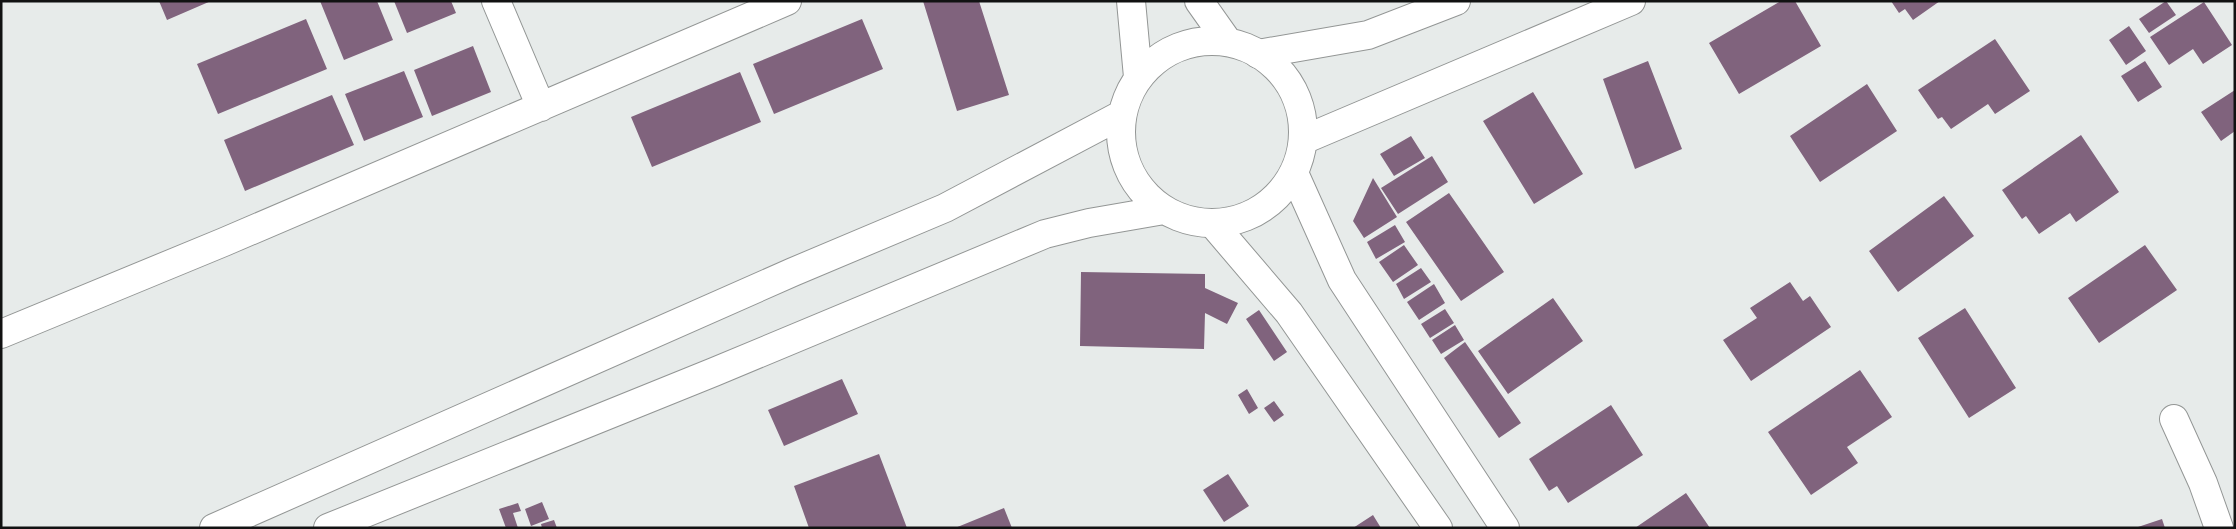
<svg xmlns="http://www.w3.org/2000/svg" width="2236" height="529" font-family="Overpass,sans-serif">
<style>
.building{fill:#80637d}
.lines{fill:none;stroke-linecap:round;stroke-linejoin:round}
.minor-casing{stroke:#939695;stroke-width:30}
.major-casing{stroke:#939695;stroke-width:30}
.minor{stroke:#fff;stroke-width:28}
.major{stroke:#fff;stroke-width:28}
</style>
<rect width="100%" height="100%" fill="#e7ebea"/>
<path class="building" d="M159,1H211L167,20Z
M320,1H377L393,40L344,60Z
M394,1H451L456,13L407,33Z
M923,1H979L1009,95L957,111Z
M1781,1H1795L1821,46L1739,94L1709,43Z
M1891,1H1940L1913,20L1905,9L1899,13Z
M2166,1L2176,15L2149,33L2139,19Z
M2204,2L2232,45L2203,64L2193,49L2169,65L2150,37Z
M306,19L327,69L218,114L197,64Z
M862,19L883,69L774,114L753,64Z
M2129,26L2146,51L2126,65L2109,40Z
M1995,39L2030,91L1995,114L1988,104L1951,129L1942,117L1938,119L1918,90Z
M473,46L491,92L432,116L414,70Z
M1648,61L1682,149L1635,169L1603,79Z
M2145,61L2162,87L2138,102L2121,76Z
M404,71L423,117L364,141L345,94Z
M740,72L761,122L652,167L631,117Z
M1867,84L1897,131L1820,182L1790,136Z
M2235,90V131L2221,141L2201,112Z
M1533,92L1583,174L1534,204L1483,121Z
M332,95L354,145L245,191L224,140Z
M2081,135L2119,192L2076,222L2070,213L2039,234L2026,216L2022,219L2002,190Z
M1411,136L1425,158L1394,176L1380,154Z
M1432,156L1448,182L1398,214L1381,188Z
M1373,178L1397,217L1364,238L1353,221Z
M1449,193L1504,272L1461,301L1406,222Z
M1944,196L1974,236L1898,292L1869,251Z
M1395,225L1405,242L1376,259L1367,242Z
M1404,245L1418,265L1393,282L1379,262Z
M2145,245L2177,290L2099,343L2068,298Z
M1421,268L1431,282L1404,299L1396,284Z
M1081,272L1205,274V288L1238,303L1227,324L1205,313L1204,349L1080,346Z
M1790,282L1803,301L1810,296L1831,327L1751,381L1723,340L1757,318L1750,308Z
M1434,284L1445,303L1419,320L1407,302Z
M1553,298L1583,341L1508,394L1478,351Z
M1965,308L2016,388L1969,418L1918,338Z
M1445,309L1454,323L1430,338L1421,324Z
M1259,310L1287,352L1274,361L1246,319Z
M1455,325L1464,340L1441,354L1432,340Z
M1465,342L1521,423L1499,438L1444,358Z
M1860,370L1892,417L1847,447L1858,463L1811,495L1768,432Z
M842,379L858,414L784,446L768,410Z
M1247,389L1258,408L1249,414L1238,395Z
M1274,401L1284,415L1274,422L1264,408Z
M1611,405L1643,455L1568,503L1557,486L1549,491L1529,459Z
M879,454L907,528H809L794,486Z
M1228,474L1249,506L1224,522L1203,490Z
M1686,493L1710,528H1635Z
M542,502L549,519L531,526L525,509Z
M518,503L521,511L513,513L518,528H506L499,509Z
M1004,508L1012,528H955Z
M1373,515L1381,528H1353Z
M2162,519L2165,528H2138V527Z
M554,520L557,528H542L541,524Z"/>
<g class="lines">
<g class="minor-casing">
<path id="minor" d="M496,1L541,107
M1258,54L1368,35L1456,1
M1303,140L1631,1
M1294,173L1342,280L1505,528
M1213,224L1289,313L1438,528
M1,334L224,242L787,1
M2174,419L2203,483L2219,528"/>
</g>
<g class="major-casing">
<path id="major" d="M1131,1L1138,77
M1199,1L1228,42
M1121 132a91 91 0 1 1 182 0a91 91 0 1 1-182 0Z
M214,528L793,272L945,208L1121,115
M328,528L714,372L1045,234L1089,223L1164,210"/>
</g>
<use href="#minor" class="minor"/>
<use href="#major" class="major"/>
</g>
<rect width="2236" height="529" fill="none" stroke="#111212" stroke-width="5"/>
</svg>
